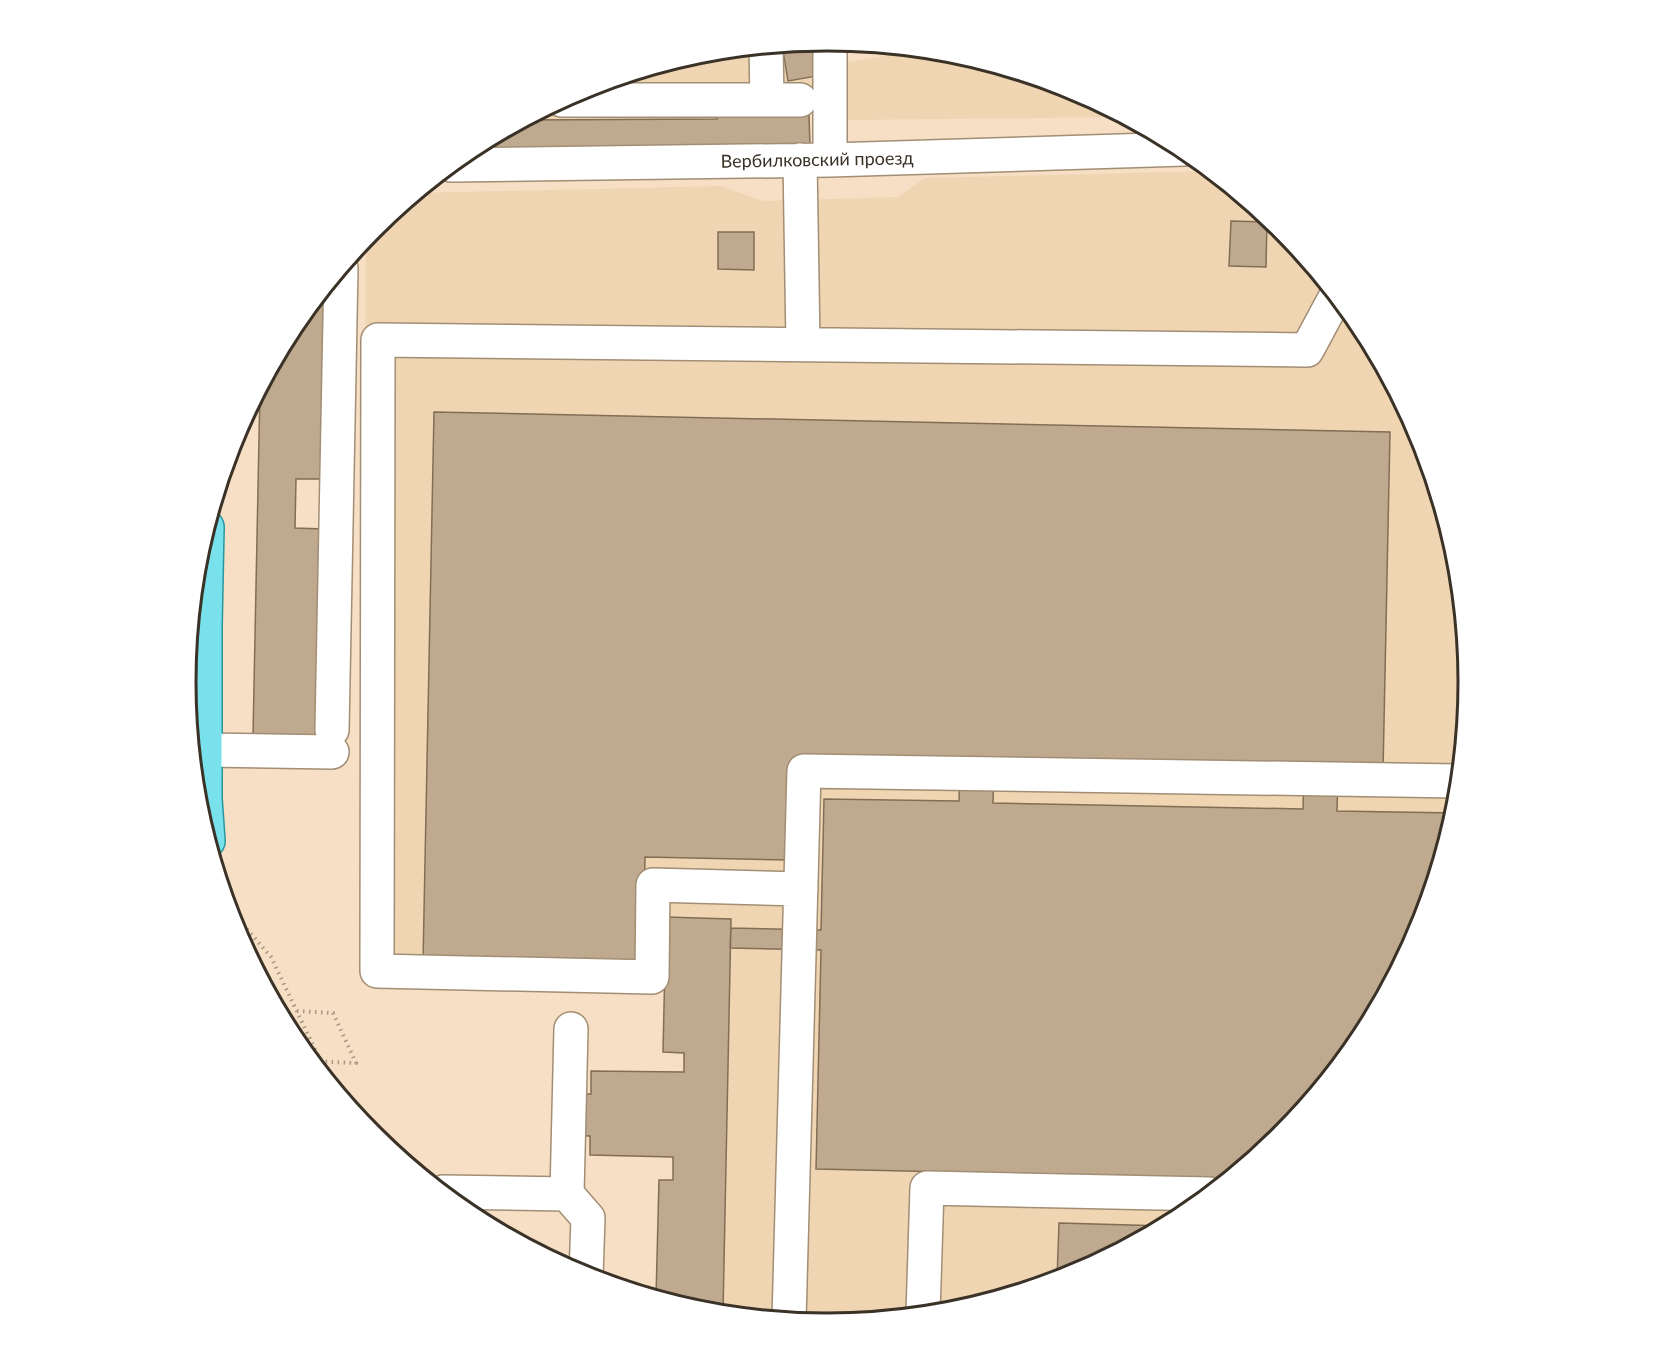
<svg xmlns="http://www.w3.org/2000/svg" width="1654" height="1364" font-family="Lato,sans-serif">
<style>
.built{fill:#f0d5b3}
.building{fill:#bfaa8f;stroke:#826e55;stroke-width:1.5}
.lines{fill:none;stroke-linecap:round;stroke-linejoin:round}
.minor-casing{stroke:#a28e74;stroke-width:36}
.major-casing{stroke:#28969e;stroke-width:36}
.path{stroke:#a99783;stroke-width:4;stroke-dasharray:1.5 4.5;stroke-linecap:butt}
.minor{stroke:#fff;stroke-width:33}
.major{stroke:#78e1eb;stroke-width:33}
.labels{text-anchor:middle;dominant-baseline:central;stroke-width:5;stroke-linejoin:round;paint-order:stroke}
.street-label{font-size:18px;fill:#3a3127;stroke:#fff}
.rim{fill:none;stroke:#3a3127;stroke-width:3}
</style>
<rect width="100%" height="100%" fill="#f6dfc4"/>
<path class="built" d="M811,42L820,87L816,107L809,115L810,146L470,149L582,89L702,53Z
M919,50L952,53L1073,89L1124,117L845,120V63Z
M1210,171L1281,229L1361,326L1420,437L1456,557L1468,682L1456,807L1420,928L1360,1039L1280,1136L1183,1216L1072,1275L952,1311L827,1323L702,1311L656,1297L659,1180H673V1157L590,1155V1136H578L591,1094V1071L684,1072V1053L663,1052L664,990L361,983L366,237L374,228L416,193L720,186L764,201L898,197L925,178Z"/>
<path class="building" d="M811,42L817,76L788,81L782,45Z
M809,115L810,146L470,149L523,120L717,119V117Z
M1231,221L1267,222L1266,267L1229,266Z
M718,232H754V270L718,269Z
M316,299H330L326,479H296L295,528L324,529L321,736L253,735L260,389L294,325Z
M434,412L1390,432L1383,772L792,759L790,860L645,857L643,967L423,962Z
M960,763H994L993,803L1303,809L1304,770H1338L1337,811L1454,813L1420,928L1360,1039L1280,1136L1229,1178L816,1169L821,950L730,948L731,928L821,930L824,799L959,801Z
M666,917L731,919L723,1313L702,1311L656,1297L659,1180H673V1157L590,1155V1136H578L579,1094H591V1071L684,1072V1053L663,1052Z
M1059,1223L1164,1226L1072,1275L1057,1279Z"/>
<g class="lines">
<g class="minor-casing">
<path id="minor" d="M766,47L767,100
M562,100H800
M800,160L803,344
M830,160V54
M451,165L830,160L1184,149
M332,730L341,268
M205,750L332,752
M801,889L653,885L652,977L377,971L378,340L1307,350L1336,296
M571,1029L567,1194L588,1218L586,1276
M443,1192L567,1194
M923,1314L927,1188L1209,1194
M789,1320L804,771L1459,781"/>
</g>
<g class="major-casing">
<path id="major" d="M207,527L205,625V799L208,841"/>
</g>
<path class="path" d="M239,920L271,957L332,1085
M297,1011L333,1013L356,1063L312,1061"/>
<use href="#minor" class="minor"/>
<use href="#major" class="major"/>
</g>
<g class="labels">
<g class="street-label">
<text transform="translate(817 159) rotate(-1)">Вербилковский проезд</text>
</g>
</g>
<path d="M0 0H1654V1364H0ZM196 682a631 631 0 1 1 1262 0a631 631 0 1 1-1262 0Z" fill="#fff" fill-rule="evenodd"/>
<path class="rim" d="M196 682a631 631 0 1 1 1262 0a631 631 0 1 1-1262 0Z"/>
</svg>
